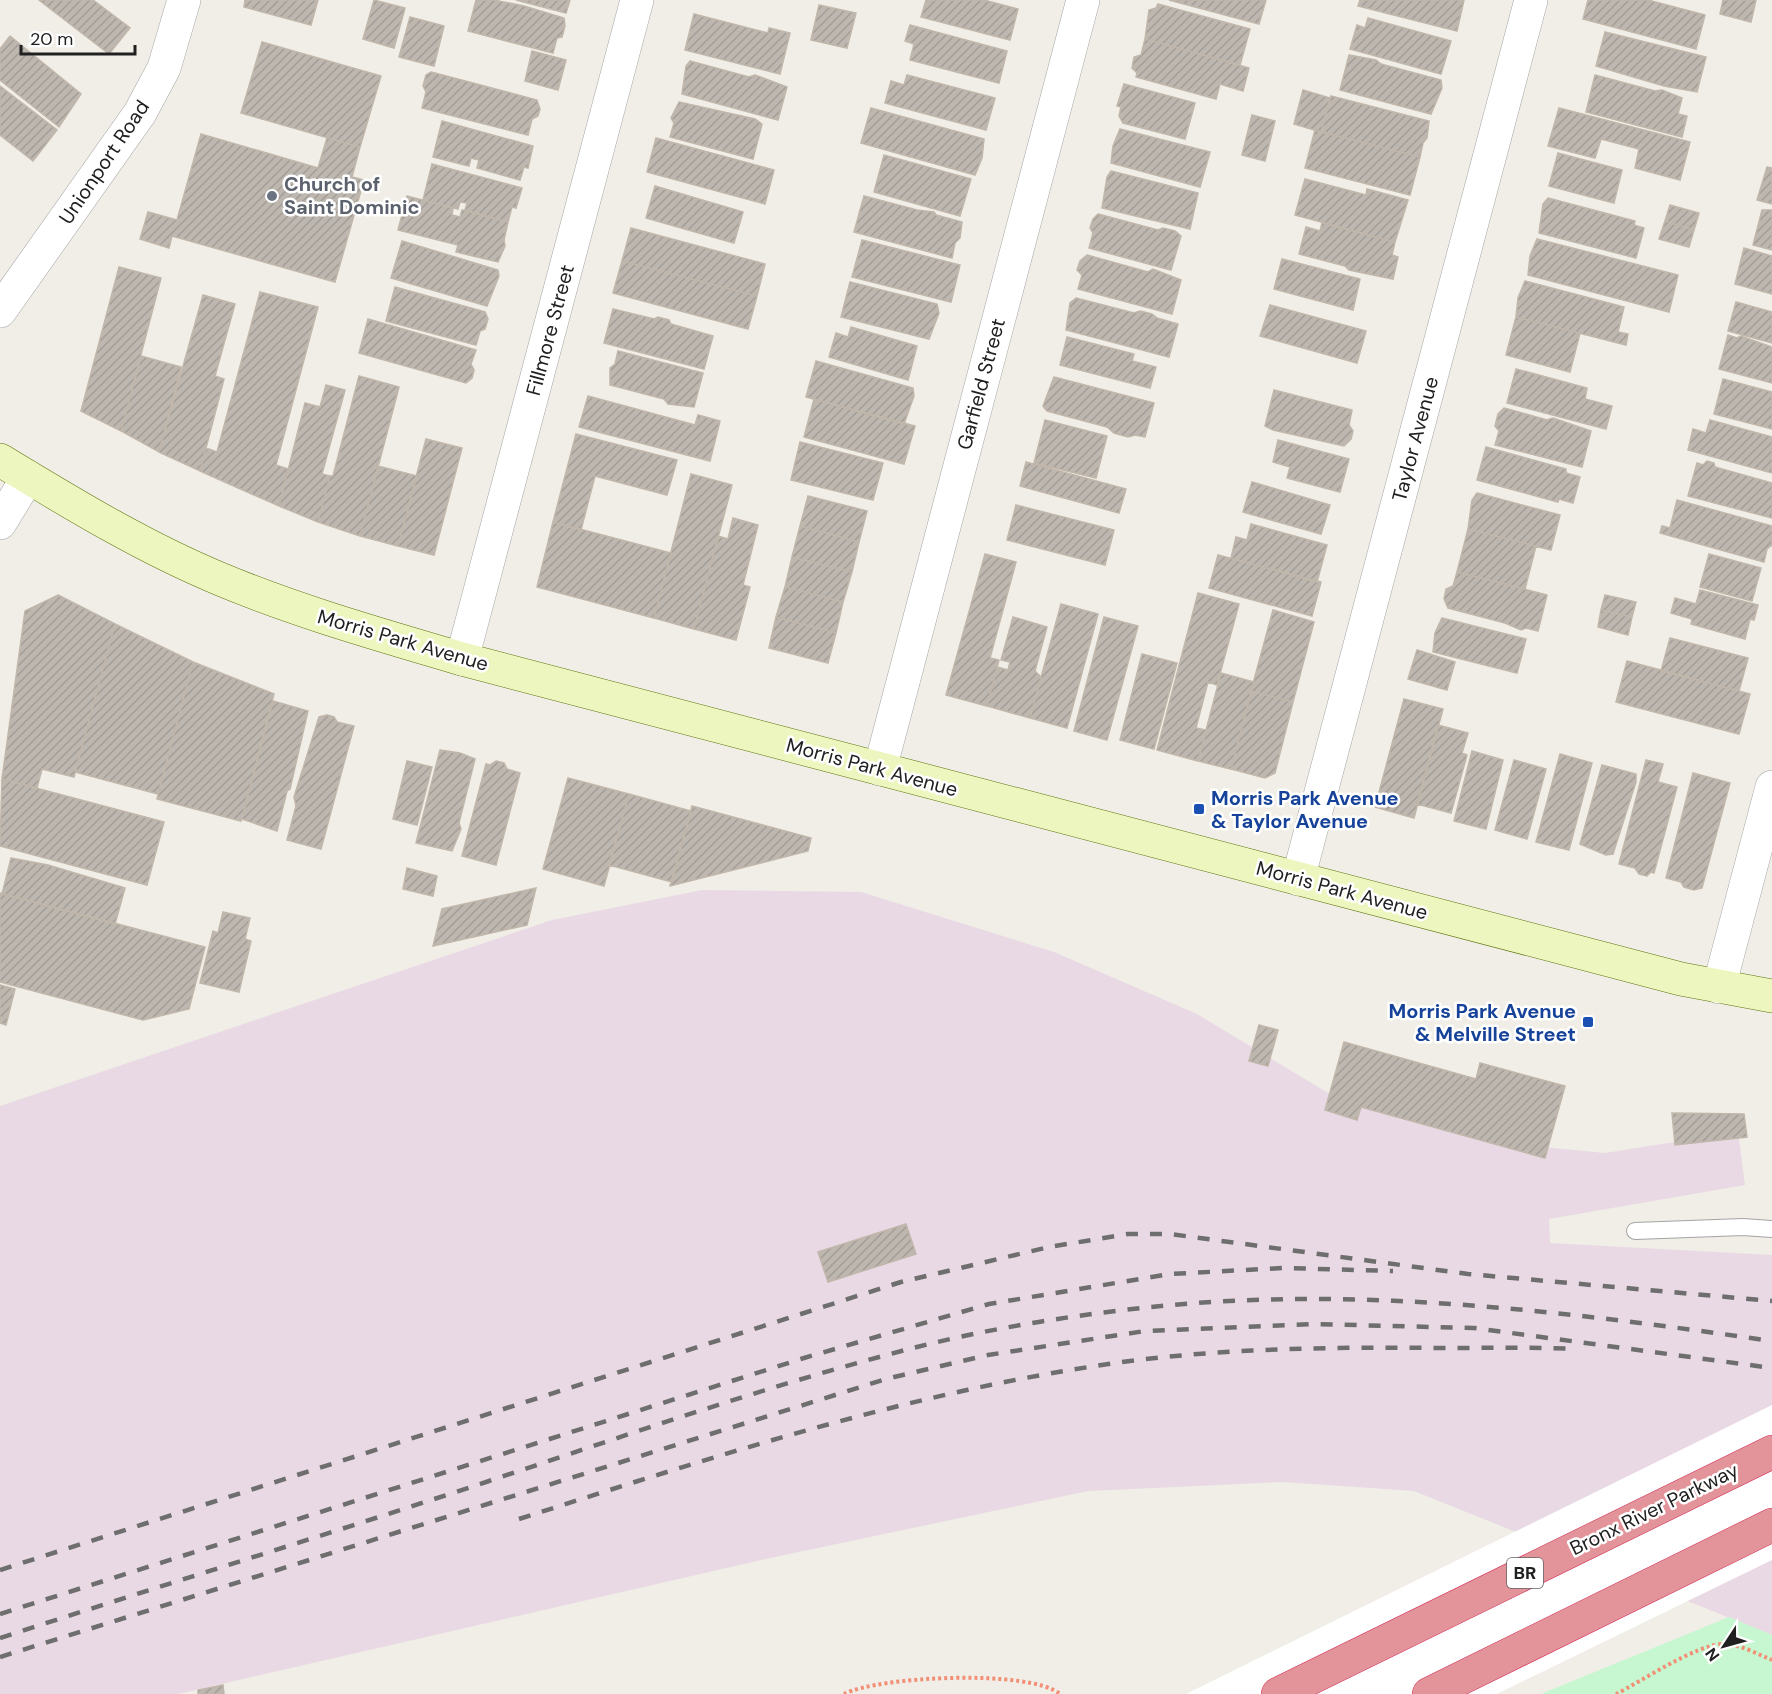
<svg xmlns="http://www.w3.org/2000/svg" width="1772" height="1694" font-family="'DM Sans',sans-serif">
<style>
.railway{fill:#e9d9e4}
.park{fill:#c7f7d0}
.pier{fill:#fff}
.building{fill:url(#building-hatch);stroke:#c1b6aa;stroke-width:1.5}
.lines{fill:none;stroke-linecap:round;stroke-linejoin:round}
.lane-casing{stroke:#a4a4a4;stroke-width:18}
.street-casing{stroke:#a4a4a4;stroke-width:34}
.secondary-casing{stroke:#5e730b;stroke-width:34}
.highway-casing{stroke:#d23058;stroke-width:34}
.path{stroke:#f28f76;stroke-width:4;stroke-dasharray:3 3;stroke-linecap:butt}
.lane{stroke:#fff;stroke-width:16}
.street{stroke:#fff;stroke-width:33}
.secondary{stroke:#eef6bf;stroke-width:33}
.highway{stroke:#e3949a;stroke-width:33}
.rail{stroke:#6e6e6e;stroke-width:4.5;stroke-dasharray:12 12;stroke-linecap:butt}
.worship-dot{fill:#6b7280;stroke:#fff;stroke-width:2}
.transit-dot{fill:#1a4fb4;stroke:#fff;stroke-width:2}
.labels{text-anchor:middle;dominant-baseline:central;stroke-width:5;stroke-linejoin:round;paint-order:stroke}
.shield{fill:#fff;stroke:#636363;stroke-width:1.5}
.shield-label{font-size:18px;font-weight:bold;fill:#202020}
.street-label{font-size:20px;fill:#202020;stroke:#fff}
.worship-label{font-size:20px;font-weight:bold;fill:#5b616d;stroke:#fff;text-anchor:start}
.transit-label{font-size:20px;font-weight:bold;fill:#164399;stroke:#fff;text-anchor:start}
</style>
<defs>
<pattern id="building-hatch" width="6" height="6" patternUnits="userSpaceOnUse" patternTransform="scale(1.5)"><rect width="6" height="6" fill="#bdb7b0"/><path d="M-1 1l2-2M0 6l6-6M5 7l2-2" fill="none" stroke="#a29d97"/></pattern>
</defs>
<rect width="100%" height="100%" fill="#f0eee7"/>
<path class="railway" d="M702,890L861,892L1054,952L1197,1014L1343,1102L1500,1143L1605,1153L1738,1132L1745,1185L1549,1219L1550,1243L1772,1255V1635L1414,1491L1283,1482L1088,1491L761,1560L178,1694H0V1106L552,920Z"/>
<path class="park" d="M1729,1617L1772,1635V1694H1541Z"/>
<path class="pier" d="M1772,1405V1560L1497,1694H1186Z"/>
<path class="building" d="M39,0H93L130,28L109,54Z
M245,0H318L311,25L244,7Z
M374,0L405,8L394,48L363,39Z
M476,0H494L524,6L564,18L565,26L562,37L557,38L553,53L468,31Z
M516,0H570L566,13Z
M926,0H984L1018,9L1010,40L921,17Z
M1169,0H1266L1259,24Z
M1360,0H1464L1457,31L1358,6Z
M1588,0H1648L1705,15L1696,49L1583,19Z
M1723,0H1756L1751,22L1720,14Z
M1158,4L1250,29L1240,65L1145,39L1149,10L1156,8Z
M819,5L856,13L847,48L811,40Z
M694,14L768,33L769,28L790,33L780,74L685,50Z
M410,17L444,26L434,66L399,57Z
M1368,18L1451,41L1441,74L1350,49L1357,25L1365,28Z
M910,25L1007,51L999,83L910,60L914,44L905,41Z
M1605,32L1706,57L1697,92L1664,86L1596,66Z
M10,36L81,94L59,127L0,80V49Z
M1145,39L1249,68L1243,91L1220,84L1216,99L1136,77L1137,73L1132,68L1134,57L1141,55Z
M262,42L381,76L360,147L241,113Z
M532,51L566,60L558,90L525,81Z
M1349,55L1376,60L1381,64L1441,80L1442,88L1431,114L1340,90Z
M690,61L749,77L755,75L787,87L778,120L682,94L686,66Z
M431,72L537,100L540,109L538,116L532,119L528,135L422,108L426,92L423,86L426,75Z
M907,75L995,98L986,130L885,103L891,81L904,85Z
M1595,75L1655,91L1662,90L1682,98L1678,114L1687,116L1682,137L1586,112Z
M1124,84L1195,103L1185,139L1123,123L1119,116L1121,107L1117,106Z
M0,86L57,130L33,161L0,135Z
M1303,90L1330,98L1321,132L1294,124Z
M1331,96L1429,121L1427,138L1423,143L1420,157L1321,132Z
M679,102L755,119L762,124L753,159L670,137L674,123L671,118Z
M871,108L984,139L982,158L975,175L861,143Z
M1559,108L1690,142L1680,180L1635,168L1639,149L1601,139L1595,158L1548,146Z
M1252,115L1275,121L1265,161L1242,155Z
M442,121L533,146L528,168L524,167L520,180L477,168L479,160L471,158L469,166L433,157Z
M1120,129L1210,152L1200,187L1111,163L1113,146Z
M1315,130L1420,157L1410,195L1305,168Z
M201,134L318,168L327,138L360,147L352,177L364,180L335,282L172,236L169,248L140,239L148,212L177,220Z
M656,138L774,170L765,204L647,172Z
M1558,153L1622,170L1614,203L1549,186Z
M884,155L971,179L960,216L874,192Z
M432,164L522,188L516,208L512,207L508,222L465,210L467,203L460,202L458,209L423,200Z
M1767,167L1772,168V204L1757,200Z
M1111,171L1198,193L1190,229L1102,208L1107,177Z
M1305,179L1366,195L1367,189L1408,200L1395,242L1295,215Z
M655,186L743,212L734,243L646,218Z
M407,196L453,208L452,215L460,217L462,210L508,222L504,240L505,246L498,262L456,252L458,245L398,230Z
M864,196L917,210L934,212L936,215L962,222L960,238L955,243L952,258L854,232Z
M1548,198L1635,221L1634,225L1644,228L1636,258L1539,233L1543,204Z
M1670,205L1699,213L1694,230L1665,221Z
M1762,210H1772V250L1753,245Z
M1098,214L1158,230L1163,228L1175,231L1181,236L1171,270L1089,248L1093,233L1090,228L1093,219Z
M1665,221L1694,230L1689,247L1659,239Z
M1322,223L1395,242L1392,255L1398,257L1393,279L1349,270L1345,266L1299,254L1306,227L1320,231Z
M631,228L765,264L757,296L622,261Z
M1537,239L1678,275L1669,312L1528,275L1530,256Z
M862,240L960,265L951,302L852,277Z
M402,241L498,270L499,276L487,306L391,278Z
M1744,248L1772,256V294L1735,284Z
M1087,255L1148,272L1153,269L1181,280L1172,314L1078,289L1082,275L1077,270L1080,261Z
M1282,259L1360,279L1353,310L1274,289Z
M622,261L757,296L748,329L613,293Z
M119,267L161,278L121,431L81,411Z
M1525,281L1624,307L1618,332L1628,334L1626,345L1516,317L1518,298Z
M850,282L937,304L939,313L929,339L841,317Z
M395,287L485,312L488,319L485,329L480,331L476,345L386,321Z
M260,292L318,307L276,465L288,469L279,506L200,471L206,448L217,452Z
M203,295L235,304L215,376L224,379L200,471L159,452Z
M1076,298L1134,313L1140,311L1152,314L1157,318L1178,324L1169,357L1066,330L1070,303Z
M1736,302L1772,312V343L1728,331Z
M1270,305L1366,331L1357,363L1260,336Z
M613,309L654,319L658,317L669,320L671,324L713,336L704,369L604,343Z
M1516,317L1580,333L1570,372L1506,355Z
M368,319L476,350L471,364L474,370L472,378L466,383L359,353Z
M851,327L917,346L908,380L829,357L836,333L848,337Z
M1728,335L1737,338L1741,336L1772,347V383L1719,369Z
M1067,337L1134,354L1132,361L1156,367L1150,388L1060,365Z
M618,351L703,373L694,407L668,404L664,399L610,385V368L615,364Z
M141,356L181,367L159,452L121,431Z
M816,361L913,388L914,396L904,424L806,397Z
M1516,369L1587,388L1585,399L1612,406L1606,429L1507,403Z
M359,376L399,387L360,536L318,522L330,476H333Z
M1054,377L1154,403L1145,437L1135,435L1128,437L1114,433L1107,427L1047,411L1043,406Z
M1723,379L1772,392V429L1714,414Z
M326,385L345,390L322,474L330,476L318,522L279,506L305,403L320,407Z
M1274,390L1352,410L1349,425L1353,431L1351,439L1344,446L1273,430L1265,426Z
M588,396L695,425L698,415L720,421L710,461L579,427Z
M814,399L915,426L904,464L804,437Z
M1504,408L1547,420L1553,418L1591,431L1582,467L1495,445L1499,431L1495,426L1498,414Z
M1045,420L1107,436L1096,478L1034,463Z
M1710,420L1772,437V473L1688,450L1693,429L1706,433Z
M576,434L677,460L667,495L595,476L581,530L553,522Z
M426,439L462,448L434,555L398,546Z
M1278,440L1349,459L1340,492L1287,478L1290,467L1273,462Z
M800,442L883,463L873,500L791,480Z
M1486,447L1566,469V473L1580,477L1573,503L1559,499L1558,502L1477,480Z
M1707,461L1714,463L1715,467L1772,483V518L1688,496L1697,463L1703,465Z
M1026,462L1126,489L1119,513L1020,486Z
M378,466L417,476L398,546L360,536Z
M691,474L732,485L694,629L654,618Z
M1252,482L1330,505L1321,534L1243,512Z
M1477,493L1560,515L1551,550L1468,529L1472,500Z
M808,496L867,511L859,542L800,526Z
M1677,500L1772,526V545L1767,549L1764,562L1660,533L1662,526L1670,528Z
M1016,505L1114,530L1105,565L1007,540Z
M733,518L758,525L743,585L750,587L736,640L694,629L718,536L728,539Z
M553,522L671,553L654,618L537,587Z
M1251,524L1327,545L1317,582L1231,558L1236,537L1247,540Z
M800,526L859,542L852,572L792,557Z
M1468,529L1536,546L1525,589L1457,572Z
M985,554L1016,562L990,658L999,660L987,706L946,695Z
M1709,554L1761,568L1752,601L1700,587Z
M1218,555L1321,582L1312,616L1209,588Z
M792,557L852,572L843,602L785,587Z
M1457,572L1547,595L1538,631L1526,628L1521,630L1505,623L1448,608L1444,599L1446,589L1453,586Z
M785,587L843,602L836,633L776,617Z
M1700,590L1758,605L1754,620L1750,619L1745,639L1691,624L1692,619L1671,613L1675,598L1696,604Z
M1198,593L1239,604L1217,685L1208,682L1196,728L1206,730L1198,761L1157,750Z
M58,595L115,624L74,777L42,769L37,788L2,779L25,611Z
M1605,595L1636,602L1632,617L1601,610Z
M1061,604L1098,614L1067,728L1030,718Z
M1273,610L1314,622L1293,702L1251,691Z
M1601,610L1632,617L1628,635L1598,627Z
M776,617L836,633L828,663L769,648Z
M1013,617L1047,627L1035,671L1041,677L1030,718L987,706L997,667L1008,670L1010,662L1001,660Z
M1104,617L1138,626L1107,740L1074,731Z
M1442,618L1526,639L1517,673L1433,652L1435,633Z
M115,624L193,662L158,794L75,772Z
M1670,638L1748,658L1739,691L1661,671Z
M1417,650L1455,662L1447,690L1408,679Z
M1142,654L1177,663L1154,749L1120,740Z
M1627,661L1750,694L1739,734L1616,702Z
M193,662L274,694L241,821L157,799Z
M1221,673L1254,682L1231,769L1198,761Z
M1251,691L1293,702L1275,773L1265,778L1231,769Z
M1404,699L1443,709L1414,818L1375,807Z
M273,701L308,711L290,789L287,791L277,831L242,819Z
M327,715L334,717L337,722L354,726L321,849L287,840L296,806L294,797L319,717Z
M1438,725L1468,733L1462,753L1467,755L1451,813L1417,804Z
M440,750L460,753L475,759L459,823L461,829L452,851L416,843Z
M1472,751L1503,760L1486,829L1454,821Z
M1560,754L1592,763L1569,850L1536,842Z
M1514,760L1546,769L1527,839L1495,830Z
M1646,760L1663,764L1658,782L1677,787L1654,873L1651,872L1647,876L1639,874L1635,868L1619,864Z
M407,761L432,767L417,825L393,819Z
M496,761L504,763L507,769L520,773L496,865L462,856L486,764L490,765Z
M1602,765L1636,774V782L1613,854L1606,855L1580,844Z
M1693,773L1730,783L1702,888L1694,890L1684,887L1681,882L1666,878Z
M568,778L629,794L604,886L543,869Z
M2,779L164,822L147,885L0,846Z
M629,794L691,811L672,882L609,865Z
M692,806L811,838L808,851L670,886Z
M11,858L48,865L125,888L115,924L2,894Z
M407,868L437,876L433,896L403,889Z
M536,888L527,925L433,946L442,909Z
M0,893L205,947L189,1009L143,1020L0,982Z
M223,912L250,918L245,939L251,941L239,992L200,983L213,931L218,933Z
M0,985L15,989L6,1025L0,1023Z
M1259,1025L1278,1030L1268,1066L1249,1061Z
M1344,1042L1476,1079L1480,1063L1565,1086L1545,1158L1361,1107L1357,1120L1325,1110Z
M1672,1113L1744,1114L1747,1137L1675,1145Z
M906,1224L916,1254L828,1282L818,1252Z
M223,1685L224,1694H198V1690Z"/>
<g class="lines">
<g class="lane-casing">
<path id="lane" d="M1635,1231L1743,1227L1772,1229"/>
</g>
<g class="street-casing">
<path id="street" d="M0,311L140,113L164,68L184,0
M0,523L28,477
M462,659L637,0
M880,769L1083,0
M1298,879L1531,0
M1719,987L1772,787"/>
</g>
<g class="secondary-casing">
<path id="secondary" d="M0,460C71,503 143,547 220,579C299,612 381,635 462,659L1681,979L1772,996"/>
</g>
<g class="highway-casing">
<path id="highway" d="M1278,1694L1772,1452
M1429,1694L1772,1525"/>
</g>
<path class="path" d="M844,1694C879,1676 1030,1669 1060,1694
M1616,1694C1642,1681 1695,1645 1723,1644C1740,1644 1757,1654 1772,1660"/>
<use href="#lane" class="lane"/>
<use href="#street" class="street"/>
<use href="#secondary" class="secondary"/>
<use href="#highway" class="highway"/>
<path class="rail" d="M519,1519C722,1454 926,1387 1138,1360C1237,1348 1336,1347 1436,1348C1483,1348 1530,1347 1577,1349
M0,1570L901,1282L1049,1247L1128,1234H1170L1468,1274L1772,1301
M0,1614L804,1358L989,1304L1170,1274L1283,1268L1393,1271
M0,1638C163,1585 326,1535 489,1481C630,1434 772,1384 917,1347C996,1327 1080,1314 1161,1306C1366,1286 1569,1312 1772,1341
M0,1657L886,1379L988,1355L1145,1331L1312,1324L1474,1328L1772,1368"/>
</g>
<circle class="worship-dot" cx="272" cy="196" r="6"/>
<g class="transit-dot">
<rect x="1193" y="803" width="12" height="12" rx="3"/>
<rect x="1582" y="1016" width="12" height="12" rx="3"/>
</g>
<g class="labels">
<rect class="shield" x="1507" y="1558" width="36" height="30" rx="4.5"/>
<g class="shield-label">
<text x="1525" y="1573">BR</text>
</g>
<g class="street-label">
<text transform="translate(104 162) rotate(-56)">Unionport Road</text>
<text transform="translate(550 330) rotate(-75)">Fillmore Street</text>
<text transform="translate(981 384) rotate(-75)">Garfield Street</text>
<text transform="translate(1415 439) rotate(-75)">Taylor Avenue</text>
<text transform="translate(403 640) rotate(16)">Morris Park Avenue</text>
<text transform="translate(872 767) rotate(15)">Morris Park Avenue</text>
<text transform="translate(1342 890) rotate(15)">Morris Park Avenue</text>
<text transform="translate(1654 1509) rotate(-26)">Bronx River Parkway</text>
</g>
<g class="worship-label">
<text x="284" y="184">Church of<tspan x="284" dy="23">Saint Dominic</tspan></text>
</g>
<g class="transit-label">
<text x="1211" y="798">Morris Park Avenue<tspan x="1211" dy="23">&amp; Taylor Avenue</tspan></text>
<text x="1576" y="1011" text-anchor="end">Morris Park Avenue<tspan x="1576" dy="23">&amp; Melville Street</tspan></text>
</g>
</g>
<g transform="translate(1724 1646) rotate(234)" stroke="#ffffff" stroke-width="4.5" paint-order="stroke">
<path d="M0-4.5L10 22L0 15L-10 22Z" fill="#202020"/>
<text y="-9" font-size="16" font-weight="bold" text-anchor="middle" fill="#202020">N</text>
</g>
<path d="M21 45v9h114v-9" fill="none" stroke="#202020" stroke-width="3"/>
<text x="30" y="45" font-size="18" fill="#202020" stroke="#ffffff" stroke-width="4.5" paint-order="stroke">20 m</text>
</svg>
